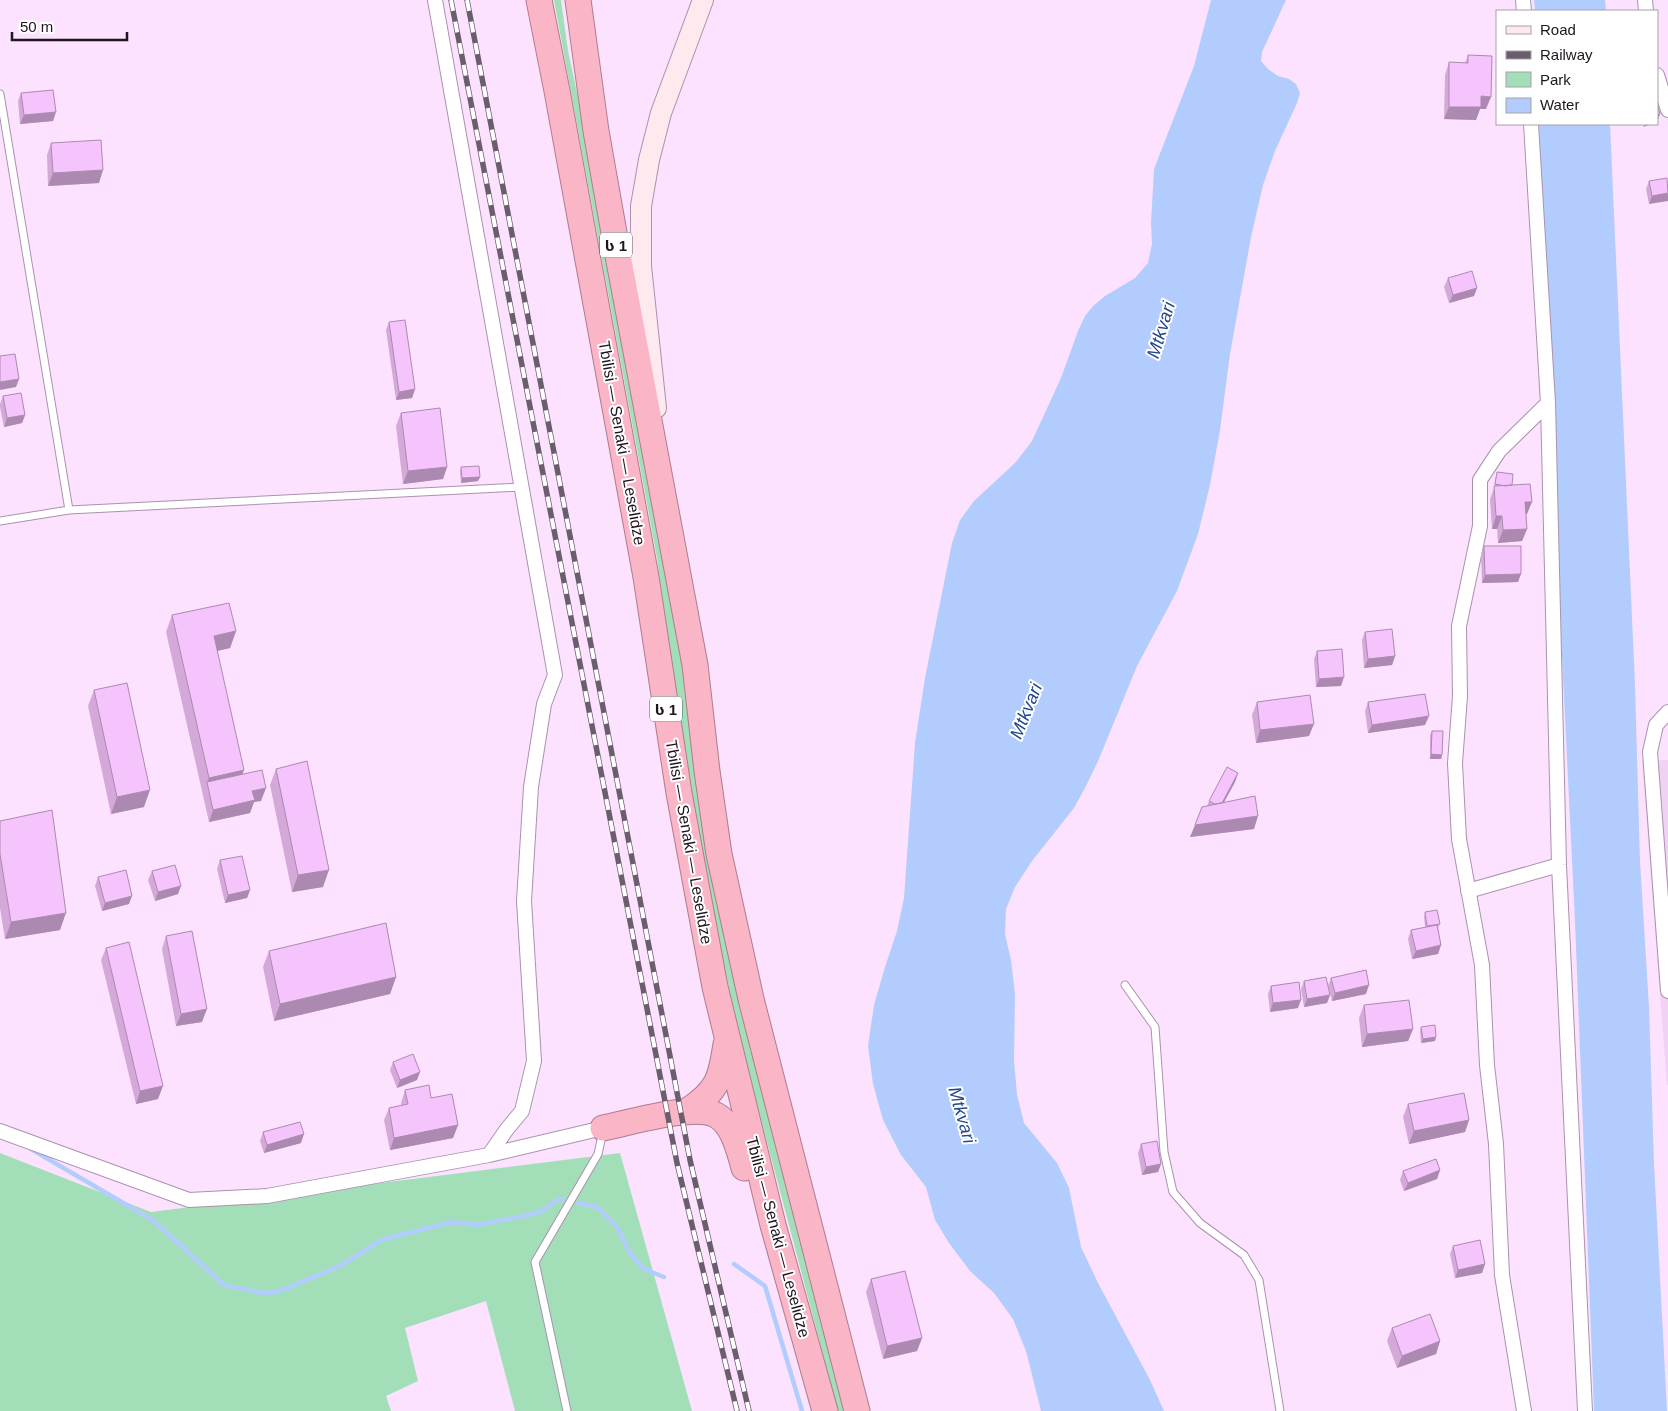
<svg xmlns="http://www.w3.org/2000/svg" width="1668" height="1411" font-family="Helvetica,'Noto Sans Georgian',sans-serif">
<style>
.built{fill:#f1d2f4}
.green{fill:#a2dfb8}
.water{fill:#b2cdfd}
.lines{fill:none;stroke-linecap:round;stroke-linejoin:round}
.stream{stroke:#b2cdfd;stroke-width:4.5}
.service-casing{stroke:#aa92ad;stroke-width:9}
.minor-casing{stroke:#aa92ad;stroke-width:16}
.secondary-casing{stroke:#aa92ad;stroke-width:22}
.motorway-casing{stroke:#ad7d8c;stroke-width:27}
.service{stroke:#fff;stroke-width:7}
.minor{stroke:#fff;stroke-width:14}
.secondary{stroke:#fee9ee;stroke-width:20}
.motorway{stroke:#fab5c7;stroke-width:25}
.rail-casing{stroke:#6c5d6e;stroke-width:5.5}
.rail{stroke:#fff;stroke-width:4;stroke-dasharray:11;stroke-linecap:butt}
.wall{fill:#d4a9d9}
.shaded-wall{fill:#ac89b0}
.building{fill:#f6c4fc;stroke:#ac89b0}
.labels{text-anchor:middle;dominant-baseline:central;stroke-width:4;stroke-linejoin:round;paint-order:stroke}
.shield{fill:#fff;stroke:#625b62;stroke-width:1}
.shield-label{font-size:15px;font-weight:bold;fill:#1e151f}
.street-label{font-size:16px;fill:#1e151f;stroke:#fff}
.water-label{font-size:18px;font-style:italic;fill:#24488d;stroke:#fff}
</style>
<rect width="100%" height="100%" fill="#fce2ff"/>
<path class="built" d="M1668,760V1085H1667L1642,761Z"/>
<path class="green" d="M554,0H561L568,51L594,172L630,373L849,1411H838L751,1081L734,1011L710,899L684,756L657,558Z
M0,1153L151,1212L620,1153L692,1411H515L486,1301L405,1328L418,1381L386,1396L391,1411H0Z"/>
<path class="water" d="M1211,0H1286L1262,52L1261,61L1268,69L1278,76L1289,79L1296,84L1300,93L1297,103L1275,151L1263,185L1251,237L1230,354L1220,430L1210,485L1198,534L1177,591L1137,666L1099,759L1087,784L1074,808L1032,861L1015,887L1006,909L1005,934L1011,960L1015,994L1014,1060L1017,1095L1024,1123L1057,1163L1069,1188L1081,1247L1098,1283L1150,1380L1164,1411H1041L1026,1351L1013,1319L994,1293L970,1271L949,1243L935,1220L926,1187L901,1155L883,1120L873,1084L868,1046L874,1005L885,967L897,931L904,898L915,743L925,678L952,543L960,520L974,501L1016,462L1032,441L1061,378L1078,331L1085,316L1093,306L1105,296L1135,278L1148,263L1152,244L1151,223L1154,169L1194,66Z
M1534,0H1605L1606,11H1535Z
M1539,124H1610L1635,685L1640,862L1649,1007L1654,1164L1667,1411H1594L1575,921L1548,371Z"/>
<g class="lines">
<path class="stream" d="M31,1149L154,1221L224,1285L262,1293L277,1292L340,1266L381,1240L451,1222L477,1225L523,1216L542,1211L558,1199L564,1200
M578,1203L597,1207L617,1227L630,1253L644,1269L664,1277
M734,1264L765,1286L802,1411"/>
<g class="service-casing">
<path id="service" d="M0,94L69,510
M0,521L69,510L521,487
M1125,985L1155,1027L1164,1152L1173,1192L1200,1223L1244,1255L1259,1280L1280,1411
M567,1411L535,1262L598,1154L603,1131"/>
</g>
<g class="minor-casing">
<path id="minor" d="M435,0L555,675L544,704L531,787L524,901L534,1061L522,1111L507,1129L489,1155
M1523,0L1524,11
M1645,0L1646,11
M1657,75L1668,110
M1531,124L1548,403L1559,865L1585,1411
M1668,712L1656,725L1650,752L1668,991
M1468,891L1559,865
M0,1131L189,1200L267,1196L489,1155L603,1128
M1524,1411L1502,1275L1496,1144L1487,1065L1482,965L1459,839L1455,763L1460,696L1459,626L1480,526V480L1499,451L1548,403"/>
</g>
<g class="secondary-casing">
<path id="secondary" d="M656,408L641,266V206L649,160L661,113L703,0"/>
</g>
<g class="motorway-casing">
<path id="motorway" d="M539,0L557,91L646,577L679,793L715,987L773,1225L825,1411
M578,0L596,131L619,261L695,665L707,771L719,854L751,999L857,1411
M687,1111C718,1091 721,1078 726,1044
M603,1128C629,1123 694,1103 716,1115C734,1125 739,1151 744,1168"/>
</g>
<use href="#service" class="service"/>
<use href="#minor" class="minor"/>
<use href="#secondary" class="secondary"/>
<use href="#motorway" class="motorway"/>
<g class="rail-casing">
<path id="rail" d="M451,0L677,1163L737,1411
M467,0L690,1160L749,1411"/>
</g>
<use href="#rail" class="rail"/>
</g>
<path class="wall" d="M1468,55L1486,109H1480L1476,120L1444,119L1445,75L1449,62L1465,63Z
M21,93L53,121L20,124L18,101Z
M51,143L99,183L48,186L47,155Z
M1649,181H1668L1649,204L1646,189Z
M1448,278L1477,288L1474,296L1449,303L1444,287Z
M389,322L415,389L412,398L396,400L386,330Z
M3,396L25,415L22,423L4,427L0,407V404Z
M401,413L447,467L443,479L403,484L396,426Z
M461,467L480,477L478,481L461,483L460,471Z
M1497,472L1512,485L1527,514H1526L1527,529L1522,541L1498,543L1497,529H1492L1490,499L1494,488L1496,476Z
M1484,546L1518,582L1482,583L1481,555Z
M172,615L236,631L230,648L217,651L242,774L261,801L254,802L250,813L209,822L166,632Z
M1365,632L1395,656L1392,665L1364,668L1362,640Z
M1317,651L1341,686L1316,687L1314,659Z
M94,690L144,807L111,814L88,706Z
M1257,702L1309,736L1256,743L1252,715Z
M1368,702L1425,725L1368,733L1365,711Z
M1432,731L1442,755L1441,759H1430V735Z
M276,769L323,887L292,892L270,785Z
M1238,773L1235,782L1224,802L1254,829L1190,837L1207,806L1209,801Z
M0,821L60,930L5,939L0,908Z
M220,860L250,890L247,898L225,903L217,869Z
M152,871L178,894L155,901L148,880Z
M98,877L129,904L102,911L95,886Z
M1425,912L1440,924L1438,928L1441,945L1438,954L1412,959L1408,939L1411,930L1425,927L1424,917Z
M166,936L202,1022L176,1026L162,949Z
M106,948L158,1099L136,1104L101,960Z
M269,951L396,977L390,994L274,1021L263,967Z
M1331,978L1366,994L1332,1001L1328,986Z
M1304,981L1330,995L1327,1003L1304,1007L1301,989Z
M1271,986L1298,1008L1270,1012L1268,994Z
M1364,1005L1413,1029L1408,1041L1362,1047L1359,1018Z
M1421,1027L1436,1037L1435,1041L1421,1043L1420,1031Z
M393,1062L417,1080L397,1088L390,1070Z
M405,1090L458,1125L453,1138L390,1150L384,1120L389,1108L401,1105V1103Z
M1408,1104L1469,1120L1465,1132L1409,1144L1403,1117Z
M263,1132L301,1143L264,1153L260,1141Z
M1141,1144L1161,1164L1158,1172L1142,1175L1138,1153Z
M1440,1170L1437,1179L1404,1191L1400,1180L1403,1171Z
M1453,1246L1485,1264L1482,1273L1455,1278L1450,1254Z
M871,1279L922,1338L917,1351L883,1359L866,1292Z
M1392,1328L1440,1341L1436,1354L1397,1368L1387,1341Z"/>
<path class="shaded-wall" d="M1481,96L1491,97L1486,109H1480L1476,120L1444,119L1449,107Z
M56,112L53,121L20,124L24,115Z
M1660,114L1657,122V115Z
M1645,124H1652L1643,127Z
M103,170L99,183L48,186L53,173Z
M1668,193V201L1649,204L1652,196Z
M1477,288L1474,296L1449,303L1453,295Z
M19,379L16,387L0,390V382Z
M415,389L412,398L396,400L399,392Z
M25,415L22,423L4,427L7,418Z
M447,467L443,479L403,484L408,471Z
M480,477L478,481L461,483L462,478Z
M1525,502H1532L1527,514L1521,515Z
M1496,516H1502L1497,529H1492Z
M1527,529L1522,541L1498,543L1503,530Z
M1521,574L1518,582L1482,583L1485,575Z
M236,631L230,648L208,653L214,636Z
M1395,656L1392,665L1364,668L1368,659Z
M1344,677L1341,686L1316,687L1319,679Z
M1429,716L1425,725L1368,733L1372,725Z
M1314,724L1309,736L1256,743L1260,730Z
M1431,754L1442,755L1441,759H1430Z
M244,770L238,787L207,782L209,778Z
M1238,773L1235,782L1217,815L1220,807Z
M266,788L261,801L254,802L250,813L209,822L213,810L252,791Z
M150,790L144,807L111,814L117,797Z
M1258,816L1254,829L1190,837L1195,825Z
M329,870L323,887L292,892L298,875Z
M181,886L178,894L155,901L158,892Z
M250,890L247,898L225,903L228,895Z
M132,896L129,904L102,911L105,903Z
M66,913L60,930L5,939L11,922Z
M1441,945L1438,954L1412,959L1416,951Z
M396,977L390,994L274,1021L280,1004Z
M1369,985L1366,994L1332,1001L1335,993Z
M1330,995L1327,1003L1304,1007L1307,999Z
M1301,1000L1298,1008L1270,1012L1273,1003Z
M207,1009L202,1022L176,1026L181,1014Z
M1413,1029L1408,1041L1362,1047L1367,1034Z
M1436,1037L1435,1041L1421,1043L1423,1039Z
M420,1072L417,1080L397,1088L400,1080Z
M163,1086L158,1099L136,1104L140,1091Z
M1469,1120L1465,1132L1409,1144L1414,1131Z
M458,1125L453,1138L390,1150L394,1138Z
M304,1134L301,1143L264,1153L267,1145Z
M1161,1164L1158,1172L1142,1175L1146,1167Z
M1440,1170L1437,1179L1404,1191L1408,1183Z
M1485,1264L1482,1273L1455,1278L1458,1270Z
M922,1338L917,1351L883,1359L887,1346Z
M1440,1341L1436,1354L1397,1368L1402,1356Z"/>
<path class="building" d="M1468,55L1492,56L1491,97L1481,96V107H1449V62L1468,63Z
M53,90L56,112L24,115L21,93Z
M1657,104L1660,114L1657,115Z
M101,140L103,170L53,173L51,143Z
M1667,178L1668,193L1652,196L1649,181Z
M1472,271L1477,288L1453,295L1448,278Z
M405,320L415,389L399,392L389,322Z
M15,354L19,379L0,382V356Z
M21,393L25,415L7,418L3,396Z
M440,408L447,467L408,471L401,413Z
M479,466L480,477L462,478L461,467Z
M1497,472L1513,474L1512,485L1505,486L1495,484Z
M1530,484L1532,502H1525L1527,529L1503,530L1502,516H1496L1494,486Z
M1484,546H1521V574L1485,575Z
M229,603L236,631L214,636L244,770L209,778L172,615Z
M1392,629L1395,656L1368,659L1365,632Z
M1342,649L1344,677L1319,679L1317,651Z
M127,683L150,790L117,797L94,690Z
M1425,694L1429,716L1372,725L1368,702Z
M1310,695L1314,724L1260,730L1257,702Z
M1432,731H1443L1442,755L1431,754Z
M307,761L329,870L298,875L276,769Z
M1227,767L1238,773L1222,803L1215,804L1209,801Z
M262,770L266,788L252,791L255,800L213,810L207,782Z
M1255,796L1258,816L1195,825L1202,807Z
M52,810L66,913L11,922L0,854V821Z
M242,856L250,890L228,895L220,860Z
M175,865L181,886L158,892L152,871Z
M126,870L132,896L105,903L98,877Z
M1437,910L1440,924L1427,926L1425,912Z
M386,923L396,977L280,1004L269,951Z
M1437,925L1441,945L1416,951L1411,930Z
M192,931L207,1009L181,1014L166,936Z
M129,942L163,1086L140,1091L106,948Z
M1366,970L1369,985L1335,993L1331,978Z
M1326,977L1330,995L1307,999L1304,981Z
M1299,982L1301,1000L1273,1003L1271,986Z
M1409,1000L1413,1029L1367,1034L1364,1005Z
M1435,1025L1436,1037L1423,1039L1421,1027Z
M413,1054L420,1072L400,1080L393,1062Z
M429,1085L431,1098L452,1094L458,1125L394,1138L389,1108L408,1104L405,1090Z
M1464,1093L1469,1120L1414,1131L1408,1104Z
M300,1122L304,1134L267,1145L263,1132Z
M1157,1141L1161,1164L1146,1167L1141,1144Z
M1436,1159L1440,1170L1408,1183L1403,1171Z
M1480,1240L1485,1264L1458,1270L1453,1246Z
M905,1271L922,1338L887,1346L871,1279Z
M1430,1314L1440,1341L1402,1356L1392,1328Z"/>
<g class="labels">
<g class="shield">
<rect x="600" y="232.5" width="32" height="25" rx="4"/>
<rect x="650" y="696.5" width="32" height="25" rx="4"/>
</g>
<g class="shield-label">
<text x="616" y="245">ს 1</text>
<text x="666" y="709">ს 1</text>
</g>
<g class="street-label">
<text transform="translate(622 443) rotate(80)">Tbilisi — Senaki — Leselidze</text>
<text transform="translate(689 842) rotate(80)">Tbilisi — Senaki — Leselidze</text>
<text transform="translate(778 1237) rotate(75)">Tbilisi — Senaki — Leselidze</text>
</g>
<g class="water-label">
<text transform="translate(1161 330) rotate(-73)">Mtkvari</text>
<text transform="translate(1026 711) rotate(-68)">Mtkvari</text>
<text transform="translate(962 1115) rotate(74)">Mtkvari</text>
</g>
</g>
<rect x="1496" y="10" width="162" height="115" fill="#ffffff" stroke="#a5a1a5"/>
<rect x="1506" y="26" width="25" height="8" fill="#fee9ee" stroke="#a5a1a5"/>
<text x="1540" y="35" font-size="15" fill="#1e151f">Road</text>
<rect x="1506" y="51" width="25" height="8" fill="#6c5d6e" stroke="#a5a1a5"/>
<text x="1540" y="60" font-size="15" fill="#1e151f">Railway</text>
<rect x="1506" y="72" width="25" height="15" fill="#a2dfb8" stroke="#a5a1a5"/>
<text x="1540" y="85" font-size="15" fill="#1e151f">Park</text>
<rect x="1506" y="98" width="25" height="15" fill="#b2cdfd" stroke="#a5a1a5"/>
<text x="1540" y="110" font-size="15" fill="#1e151f">Water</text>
<path d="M12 32v8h115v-8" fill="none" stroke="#1e151f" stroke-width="2.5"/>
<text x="20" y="32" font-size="15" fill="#1e151f" stroke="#ffffff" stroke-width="4" paint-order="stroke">50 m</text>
</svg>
